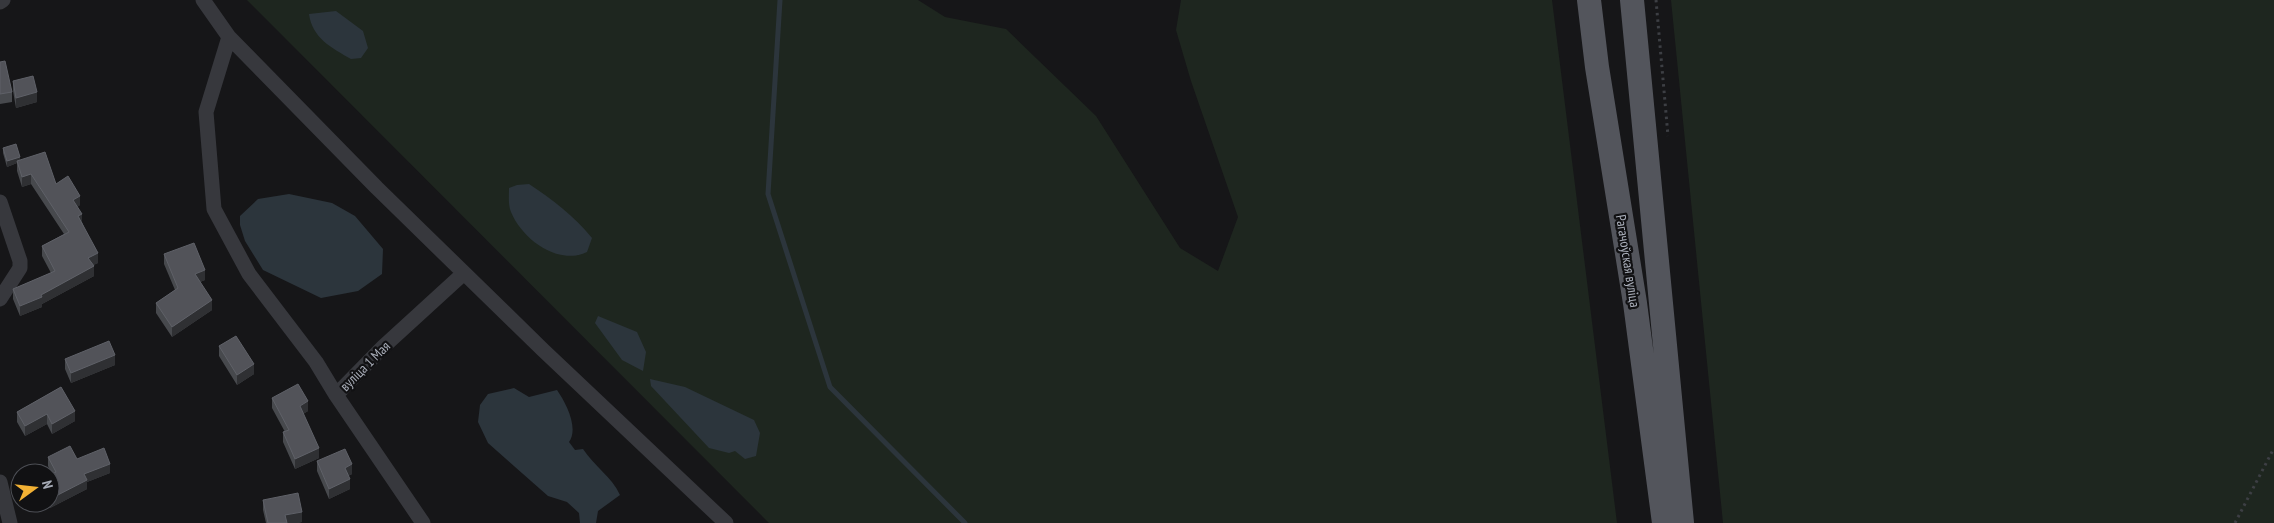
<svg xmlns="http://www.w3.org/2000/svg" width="2274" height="523" font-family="'PT Sans Narrow',sans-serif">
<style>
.green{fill:#1e261f}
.water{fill:#2c353c}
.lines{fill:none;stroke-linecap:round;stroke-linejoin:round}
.stream{stroke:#2c353c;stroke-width:5}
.path{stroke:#3d3f44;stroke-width:3;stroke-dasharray:2.5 4;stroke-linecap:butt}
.minor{stroke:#37383d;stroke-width:15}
.primary{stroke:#53555c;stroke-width:24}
.wall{fill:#47494d}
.shaded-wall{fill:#2f3033}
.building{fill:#525359;stroke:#5f6168}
.labels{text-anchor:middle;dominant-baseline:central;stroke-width:4.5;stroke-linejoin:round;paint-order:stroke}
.street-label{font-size:14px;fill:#a8adb8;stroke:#111113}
</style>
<rect width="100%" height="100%" fill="#161618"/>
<path class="green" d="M247,0H918L945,17L1006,29L1096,116L1180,248L1218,271L1238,217L1191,81L1176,30L1181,0H1552L1617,523H769Z
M1671,0H2274V523H1723Z"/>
<path class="water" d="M336,11L363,31L368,48L361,58L351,59C332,48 312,38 309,14Z
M529,184C553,200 574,216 592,238L587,252C558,266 522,239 511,212C508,205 509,196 509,188L517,185Z
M289,194L332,203L355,216L383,249L382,274L358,291L321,298L263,270L245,241L240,225V216L258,199Z
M598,316L637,332L646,352L643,371L622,360L595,323Z
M650,379L685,387L754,420L760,433L756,456L745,459L735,451L729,453L709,448L651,386Z
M514,388L529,397L557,390C566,403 579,428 569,442L575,450L583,449C594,466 612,477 620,495L598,511L596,523H580L579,513L567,502L548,496L488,443L478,422L480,405L488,394Z"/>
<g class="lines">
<path class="stream" d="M780,0L768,194L830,387L965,523"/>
<path class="path" d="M1656,0L1668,136
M2235,523L2274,448"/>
<path class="minor" d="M203,0L229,37L377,188L543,350L726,523
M0,2L3,0
M229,37L206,112L214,209L249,274L316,362L336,395
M0,202L20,261V268L0,299
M0,482L10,523
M423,523L336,395L383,347L464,273"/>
<path class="primary" d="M1589,0L1597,67L1635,303L1664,523
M1632,0L1682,523"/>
</g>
<path class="wall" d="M0,62L12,92V102L0,104Z
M13,81L37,102L16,108L13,91Z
M3,148L56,184L80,205L77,207L82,222L98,263L93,265L94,276L42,304V307L20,316L13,299V289L51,273L42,256V246L64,234L31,184L22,187L17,171V163L7,167L3,153Z
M164,254L205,280L200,282L212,310L172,337L156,313V303L175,290L164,264Z
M219,346L254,374L237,385L219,356Z
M65,359L115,365L71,383L65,369Z
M61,387L75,421L52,434L47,424L25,436L17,422V412Z
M272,398L308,411L303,414L319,458L295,469L283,442V432H285L272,408Z
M48,457L77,459L110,473L87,482V489L50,508L47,503H50L52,474L48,466Z
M317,461L352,474L348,476L350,489L329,499L317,471Z
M263,500L302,522L297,523H266L263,510Z"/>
<path class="shaded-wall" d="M37,92V102L16,108V98Z
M20,157V162L17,161V163L7,167V161Z
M31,174V184L22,187V177Z
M80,196V205L73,210V200Z
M82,214V224L78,216Z
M98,253V263L88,268V258Z
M94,266V276L42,304V307L20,316V306Z
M205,270V280L195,284V274Z
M212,300V310L172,337V327Z
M115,355V365L71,383V373Z
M254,364V374L237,385V375Z
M308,401V411L300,416V406Z
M75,411V421L52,434V424Z
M47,414V424L25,436V426Z
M319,448V458L295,469V459Z
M110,464V473L87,482V489L50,508V499L84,474Z
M352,464V474L345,478V468Z
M350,479V489L329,499V489Z
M302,512V522L297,523H285V515Z"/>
<path class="building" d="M5,61L12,92L0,94V62Z
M33,76L37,92L16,98L13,81Z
M16,144L20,157L7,161L3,148Z
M45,152L56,184L68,176L80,196L73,200L82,214L78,216L98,253L88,258L94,266L41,295L42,297L20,306L13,289L55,271L42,246L69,232L31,174L22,177L17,161Z
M194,243L205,270L195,274L212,300L172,327L156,303L178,288L164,254Z
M236,336L254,364L237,375L219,346Z
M109,341L115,355L71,373L65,359Z
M298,384L308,401L300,406L319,448L295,459L283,432L289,430L272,398Z
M61,387L75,411L52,424L47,414L25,426L17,412Z
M70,446L77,459L104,448L110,464L84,474L87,480L50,499V475L56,472L48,457Z
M345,449L352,464L345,468L350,479L329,489L317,461Z
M298,493L302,512L285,515L287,523H268L263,500Z"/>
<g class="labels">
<g class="street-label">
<text transform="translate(1628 261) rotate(81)">Рагачоўская вуліца</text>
<text transform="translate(365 366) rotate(-45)">вуліца 1 Мая</text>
</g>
</g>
<g transform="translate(35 488) rotate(75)"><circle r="24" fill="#111113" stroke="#4d4f55"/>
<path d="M0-4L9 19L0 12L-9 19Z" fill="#f2b134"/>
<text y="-8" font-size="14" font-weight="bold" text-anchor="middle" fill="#a8adb8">N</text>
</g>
</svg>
